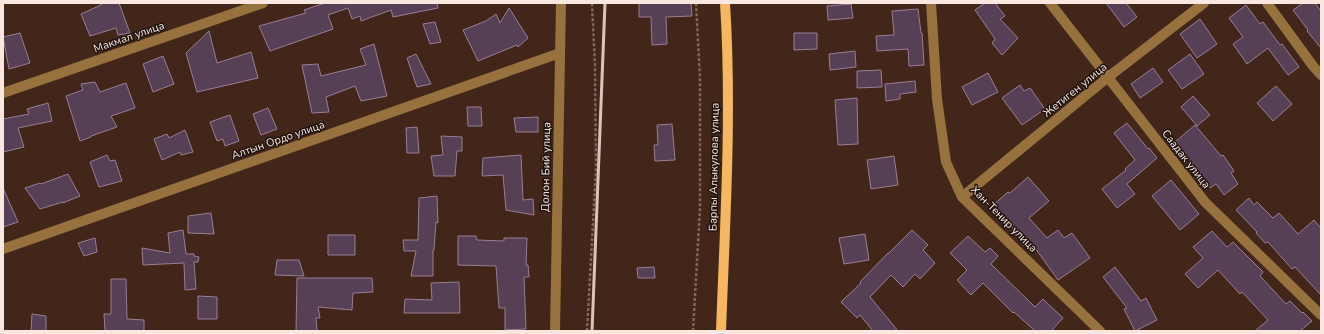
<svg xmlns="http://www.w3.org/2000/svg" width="1324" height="334" font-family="'Nunito Sans',sans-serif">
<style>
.building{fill:#573f55;stroke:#997e96}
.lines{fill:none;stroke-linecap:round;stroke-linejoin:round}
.path{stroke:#80675d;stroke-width:2.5;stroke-dasharray:3 2;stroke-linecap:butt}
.minor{stroke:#97713e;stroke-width:10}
.major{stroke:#f6b662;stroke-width:10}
.rail{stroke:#dac5bc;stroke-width:3}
.labels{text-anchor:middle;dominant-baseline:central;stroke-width:3;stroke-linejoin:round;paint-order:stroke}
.street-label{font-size:11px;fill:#fae7df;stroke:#1f130e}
</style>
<rect width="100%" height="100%" fill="#42261a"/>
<path class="building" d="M101,3H119L130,33L118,35L116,28L90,36L81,14L101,5Z
M325,3H437L438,8L393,17L391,10L361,21L360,16L352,19L348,8L328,15L333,29L270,51L259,26L306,13L304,10Z
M639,3H691L692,16L666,17L667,44L652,45L651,17H639Z
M985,3H995L1005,16L1000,19L1018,38L1002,55L992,43L995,39L975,10Z
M1106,3H1126L1137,17L1124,27Z
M1303,3H1315L1321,11V48L1307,31L1308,30L1293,10Z
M851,4L853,18L828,20L827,6Z
M1246,5L1260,24L1263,22L1280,45L1282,44L1299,67L1288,75L1268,48L1247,64L1233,44L1243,37L1229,18Z
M509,8L528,38L518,47L517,45L478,61L463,30L486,21L496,14L500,23Z
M918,9L921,33H922L924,65L909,66L908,49L877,51L876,36L894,35L892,11Z
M1200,19L1217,44L1197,58L1180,34Z
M435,22L441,42L430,44L423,24Z
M209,31L217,63L251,52L258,78L197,92L186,53Z
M20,33L30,63L9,69L3,37Z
M794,33H817V49L794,50Z
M374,44L387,96L361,101L355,86L326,97L329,112L312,113L302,65L318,64L321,76L366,65L360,49Z
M855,51L856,67L830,70L829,54Z
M416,54L431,84L417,87L407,58Z
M1190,54L1204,74L1182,89L1168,70Z
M163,56L174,84L153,92L143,64Z
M1153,68L1163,82L1140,98L1131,84Z
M881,70L882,87L857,88V71Z
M988,73L998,92L972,105L962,87Z
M915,81L916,92L900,94V99L886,101L885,84Z
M95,82L100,92L126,83L135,108L111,116L117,127L91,136V137L80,141L66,96L83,90L81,84Z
M1020,85L1024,91L1030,88L1045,109L1022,125L1002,98Z
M1276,86L1292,104L1273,121L1257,103Z
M1193,96L1210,115L1197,126L1181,107Z
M857,98L858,144L838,145L835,100Z
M48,103L52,121L18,128L24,147L3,152V119L29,114L27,109Z
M467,107H481L482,126H468Z
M268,108L277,129L261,135L253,114Z
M230,115L239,141L225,146L223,139L217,141L210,122Z
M538,117V132H516L514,118Z
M1127,123L1148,149L1149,148L1157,158L1127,184L1135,194L1117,208L1102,189L1126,170L1125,169L1135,160L1114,133Z
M672,124L675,160L655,161L654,145H658L657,125Z
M1195,125L1221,156L1223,155L1234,171L1231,173L1238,184L1224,195L1216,184L1210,188L1199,171L1175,142Z
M417,127L419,153H407L406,128Z
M185,130L193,152L181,155L180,152L162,160L154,139L167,134L169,138Z
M441,136L462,137V151H457L455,176H434L431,156L443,155Z
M107,155L110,161L115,160L122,181L99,187L90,162Z
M521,155L523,200L533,199L534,215L506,210L503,175L482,176L483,158Z
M894,156L898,185L871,189L867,160Z
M68,174L80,196L63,203V202L40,209L25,188L40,183L41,184Z
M1028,177L1049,201L1029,218L1047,238L1058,230L1064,238L1072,233L1090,258L1058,280L1030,241L1027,244L1008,223L1006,224L991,207L1008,192L1010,193Z
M1171,180L1199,214L1180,230L1152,196Z
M3,188L18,222L3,227Z
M437,196L438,223L436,222L434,250H433V276H411L416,251H404L403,240H418L419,198Z
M1249,198L1254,205L1257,202L1273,218L1279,213L1298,234L1314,220L1321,228V295L1295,267L1292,269L1268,242L1265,243L1256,233L1257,232L1236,210Z
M211,213L214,234L188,233V216Z
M183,230L186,254H194V256L199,257L198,262H194L196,289L185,290L184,263L143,265L142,248L170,253L168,233Z
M912,230L928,245L923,250L935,263L920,279L915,274L903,287L891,275L870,297L898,331H873L860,315L857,318L841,302L861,283L860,282L888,253H889Z
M1212,231L1227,247L1233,242L1263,272L1260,276L1286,304L1290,301L1302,313L1303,312L1312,321L1300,331H1255L1268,320L1242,292L1240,294L1218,270L1198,288L1185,274L1203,258L1193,247Z
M865,234L869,260L844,264L839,238Z
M328,235H355V255H328Z
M458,236H476L477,240L504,241V238H527L526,265H528L529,277H524L526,329L505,330V308H499L496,266L458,265Z
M968,236L985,252L990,248L998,256L991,264L1035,307L1043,299L1063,318L1051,331H1035L1014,312L1013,313L983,283L971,295L957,280L967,270L950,253Z
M95,238L97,252L84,256L78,243Z
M277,260H299L304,276L275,275Z
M654,267L655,278H638L637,268Z
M1115,267L1141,301L1146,298L1157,320L1135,331L1124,309L1127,308L1103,277Z
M297,278H372L373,292L353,293L352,310L318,307L320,318H316L317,331H296Z
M111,279H126L127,319L144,320V331H105L104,314H111Z
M459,282L460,313H404L405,299L432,300L431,283Z
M198,296L217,297V319H198Z
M32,314L46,316V331H31Z"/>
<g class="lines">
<path class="path" d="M587,331L596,169L595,66L592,3
M693,331L700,208V78L696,3"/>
<path class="minor" d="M931,3L937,99L946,162L962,197L1100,331
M1050,3L1205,202L1321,315
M1267,3L1313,66L1321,75
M3,93L263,3
M962,197L1107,78L1204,3
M3,249L560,53
M555,331L561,3"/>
<path class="major" d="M721,331C725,222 732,112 725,3"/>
<path class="rail" d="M592,331L605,3"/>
</g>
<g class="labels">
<g class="street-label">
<text transform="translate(129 37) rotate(-19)">Макмал улица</text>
<text transform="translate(1075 90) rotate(-39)">Жетиген улица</text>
<text transform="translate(278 140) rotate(-19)">Алтын Ордо улица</text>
<text transform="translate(1186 159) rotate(52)">Саадак улица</text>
<text transform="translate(546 167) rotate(-89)">Долон Бий улица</text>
<text transform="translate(714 167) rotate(-89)">Барпы Алыкулова улица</text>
<text transform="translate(1004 219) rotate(45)">Хан-Тенир улица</text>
</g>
</g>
<rect width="1324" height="334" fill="none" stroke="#fae7df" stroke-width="8"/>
</svg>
